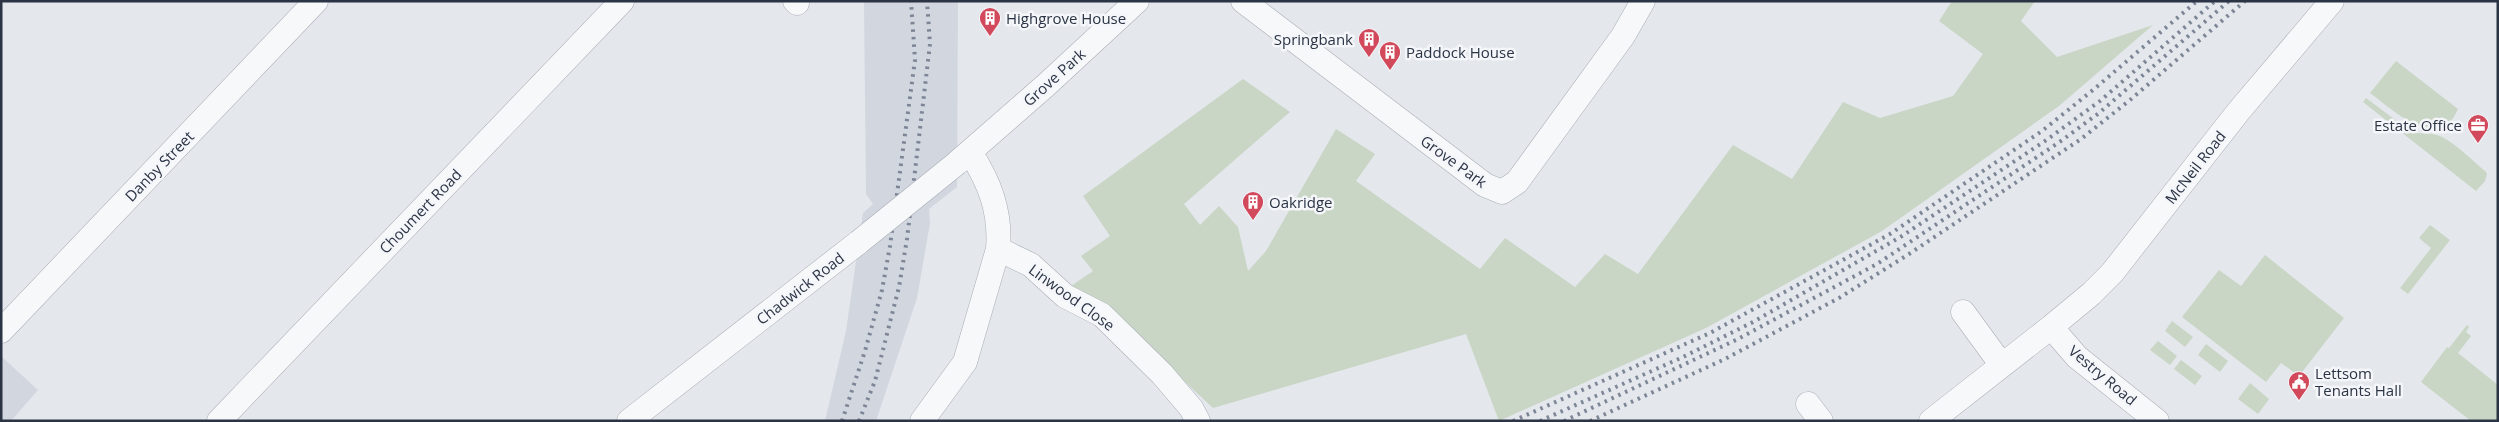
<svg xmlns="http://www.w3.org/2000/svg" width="2499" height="422" font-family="'Open Sans',sans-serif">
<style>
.built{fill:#d2d6de}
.green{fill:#c9d6c5}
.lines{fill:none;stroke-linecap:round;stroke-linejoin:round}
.street-casing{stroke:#a9aeb7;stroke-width:25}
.street{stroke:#f7f8fa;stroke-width:24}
.rail{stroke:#7d8696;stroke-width:4;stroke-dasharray:2.5 5;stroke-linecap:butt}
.street-bridge-casing{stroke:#a9aeb7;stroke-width:25;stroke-linecap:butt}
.street-bridge{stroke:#f7f8fa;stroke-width:24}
.labels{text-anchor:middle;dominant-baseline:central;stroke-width:5;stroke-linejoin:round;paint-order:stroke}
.poi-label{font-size:15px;fill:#2b3445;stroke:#f4f6f9;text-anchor:start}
.street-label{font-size:15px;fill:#2b3445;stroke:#f4f6f9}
</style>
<rect width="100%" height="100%" fill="#e4e7ec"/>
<path class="built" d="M864,1H958L957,187L929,209L930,223L917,298L876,421H825L846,331L863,213L873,204L866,194Z
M1,356L38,390L11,421H1Z"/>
<path class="green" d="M1952,1H2035L2021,21L2057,57L2153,25L2059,106L1882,231L1706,328L1499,421L1466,334L1213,408L1108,310L1071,286L1093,271L1081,256L1110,236L1083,196L1243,79L1290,112L1184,204L1200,225L1219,206L1238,227L1248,271L1266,251L1336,129L1375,154L1356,181L1480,269L1505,238L1575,287L1605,254L1638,274L1733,145L1792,179L1843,102L1880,118L1953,96L1983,54L1939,21Z
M2396,61L2458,109C2439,154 2393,110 2370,93Z
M2366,98L2410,131C2419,135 2428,132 2437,135C2451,139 2473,161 2485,171L2487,174L2485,181L2476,191L2363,102Z
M2430,225L2450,240L2408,294L2400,288L2431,248L2419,238Z
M2265,255L2344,318L2299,376L2281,363L2266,382L2182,317L2219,270L2241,286Z
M2172,321L2193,337L2185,347L2165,331Z
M2467,325L2469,327L2466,332L2471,336L2458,353L2498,385V421H2471L2421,382L2447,347L2449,348Z
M2158,341L2177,356L2170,365L2150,350Z
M2206,344L2228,361L2220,372L2198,355Z
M2181,360L2202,376L2195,385L2174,369Z
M2250,383L2269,399L2258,414L2238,399Z"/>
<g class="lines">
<g class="street-casing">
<path id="street" d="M795,1L797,3
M1243,1L1485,185L1502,192L1517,182L1623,36L1643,1
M958,162L1045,86L1137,1
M998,249L1031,265L1065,296L1102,315L1162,374L1191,408L1198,421
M1963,312L2001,364
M2051,327L2077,357L2157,421
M1,331L316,1
M1808,404L1821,421
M219,421L622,1
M629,421L859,242
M922,421L965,362L998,249C1001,212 990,183 970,152
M1931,421L2051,327L2091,294L2112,273L2238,112L2332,1"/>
</g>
<use href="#street" class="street"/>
<path class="rail" d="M842,421L865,351L882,290L890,246L915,60L911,1
M859,421L875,381L899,287L907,239L930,44L927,1
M1513,421L1710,333L1890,234L2042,131L2093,90L2197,1
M1540,421L1683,357L1753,322L1902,236L2045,141L2100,101L2215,1
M1564,421L1738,339L1877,264L2061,141L2099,113L2229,1
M1590,421L1725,359L1839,298L1909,254L2081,139L2130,100L2245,1"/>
<g class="street-bridge-casing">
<path id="street-bridge" d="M859,242L957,163"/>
</g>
<use href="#street-bridge" class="street-bridge"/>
</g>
<defs>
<g id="building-pin" transform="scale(1.125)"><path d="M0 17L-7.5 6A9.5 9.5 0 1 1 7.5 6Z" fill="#d1495b" stroke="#f4f6f9"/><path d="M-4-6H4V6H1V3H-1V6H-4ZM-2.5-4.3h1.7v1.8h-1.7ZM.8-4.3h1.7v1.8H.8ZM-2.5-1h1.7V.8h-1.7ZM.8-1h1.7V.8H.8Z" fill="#fff"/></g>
<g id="office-pin" transform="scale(1.125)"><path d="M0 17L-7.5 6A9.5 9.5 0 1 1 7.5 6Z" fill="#d1495b" stroke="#f4f6f9"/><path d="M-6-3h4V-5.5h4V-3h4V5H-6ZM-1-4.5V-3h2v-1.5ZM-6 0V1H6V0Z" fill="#fff"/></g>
<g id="civic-pin" transform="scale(1.125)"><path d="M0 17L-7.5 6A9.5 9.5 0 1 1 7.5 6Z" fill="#d1495b" stroke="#f4f6f9"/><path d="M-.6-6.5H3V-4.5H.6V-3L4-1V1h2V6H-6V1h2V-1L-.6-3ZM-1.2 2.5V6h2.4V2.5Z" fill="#fff"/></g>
</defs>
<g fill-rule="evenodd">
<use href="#building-pin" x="990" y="18"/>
<use href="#building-pin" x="1369" y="39"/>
<use href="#building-pin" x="1390" y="52"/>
<use href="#office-pin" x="2478" y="125"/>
<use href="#building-pin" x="1253" y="202"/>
<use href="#civic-pin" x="2299" y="382"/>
</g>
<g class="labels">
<g class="poi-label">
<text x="1006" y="18">Highgrove House</text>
<text x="1353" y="39" text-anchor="end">Springbank</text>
<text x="1406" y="52">Paddock House</text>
<text x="2462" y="125" text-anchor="end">Estate Office</text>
<text x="1269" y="202">Oakridge</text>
<text x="2315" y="373">Lettsom<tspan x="2315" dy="17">Tenants Hall</tspan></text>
</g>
<g class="street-label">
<text transform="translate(1054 77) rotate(-42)">Grove Park</text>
<text transform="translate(1454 161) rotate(36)">Grove Park</text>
<text transform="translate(159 166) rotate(-46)">Danby Street</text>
<text transform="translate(2195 167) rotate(-52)">McNeil Road</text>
<text transform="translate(420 211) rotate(-46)">Choumert Road</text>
<text transform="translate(800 288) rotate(-38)">Chadwick Road</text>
<text transform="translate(1072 297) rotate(36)">Linwood Close</text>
<text transform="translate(2103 375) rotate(40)">Vestry Road</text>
</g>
</g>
<rect width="2499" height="422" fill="none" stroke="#2b3445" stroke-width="5"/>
</svg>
